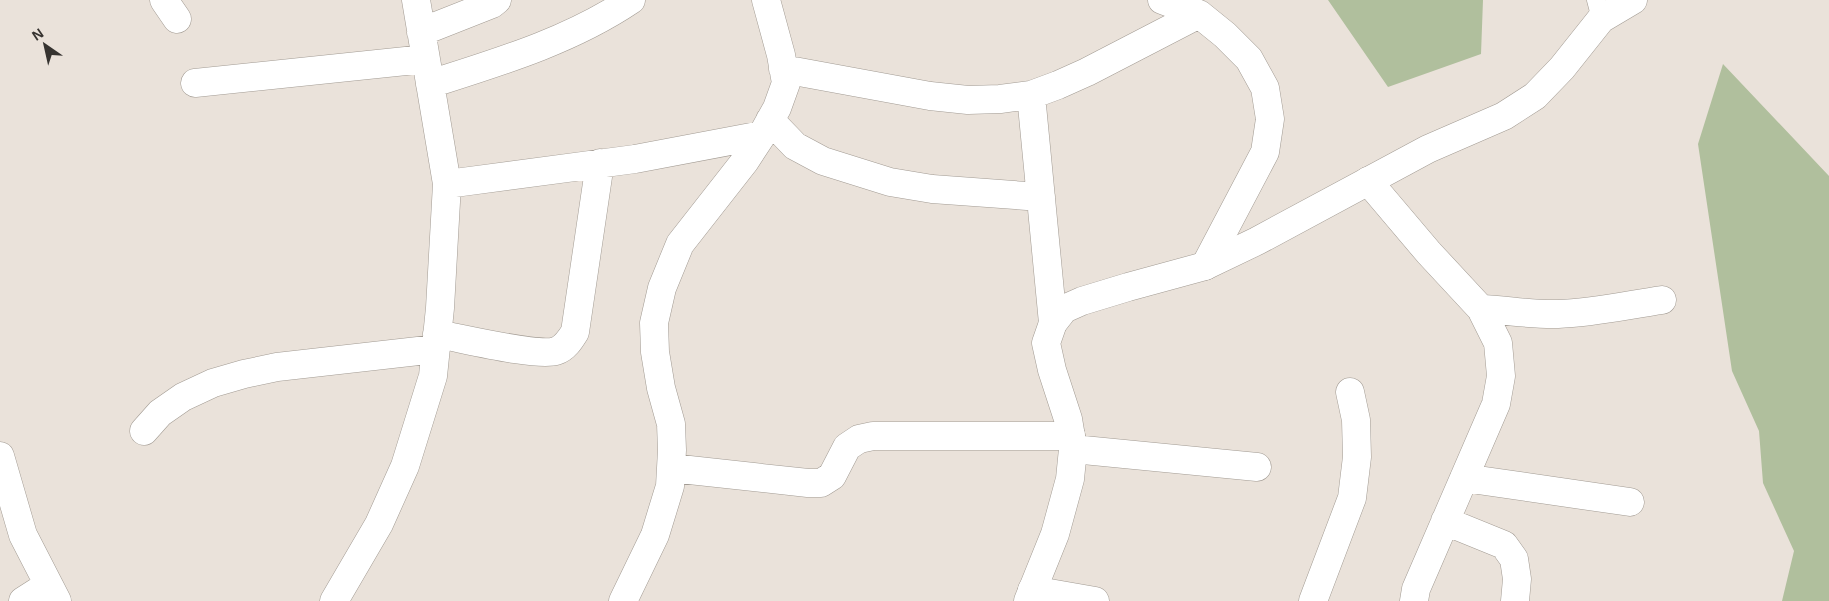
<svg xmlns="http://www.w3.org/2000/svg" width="1829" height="601" font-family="Helvetica,sans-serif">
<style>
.green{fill:#b0bf9d}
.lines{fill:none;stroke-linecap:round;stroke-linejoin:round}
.service-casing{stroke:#a29b93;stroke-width:19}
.minor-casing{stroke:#a29b93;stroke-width:29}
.tertiary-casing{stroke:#a29b93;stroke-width:29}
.service{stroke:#fff;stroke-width:18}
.minor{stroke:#fff;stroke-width:28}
.tertiary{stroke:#fff;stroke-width:28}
</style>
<rect width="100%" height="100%" fill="#eae2da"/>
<path class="green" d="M1328,0H1483L1481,54L1388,87Z
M1723,64L1829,176V601H1782L1794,551L1763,483L1759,431L1732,371L1698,144Z"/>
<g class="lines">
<g class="service-casing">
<path id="service" d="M1596,0L1601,19"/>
</g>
<g class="minor-casing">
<path id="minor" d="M164,0L177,19
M1162,0L1199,14L1225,35L1249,59L1265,88L1270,119L1265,152L1205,266
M421,32L492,4L497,0
M783,69L930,96L968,100L1000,99L1031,95L1058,85L1087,72L1199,14
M195,83L425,59
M430,84C499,62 570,41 631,0
M1031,95L1053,323
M770,120L795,146L823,161L890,182L932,189L1041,197
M1368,181L1429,253L1481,309L1498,343L1501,376L1496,404L1416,589L1414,601
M447,184L635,159L762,135
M1481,309C1507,310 1532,315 1558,314C1593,313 1628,305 1662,300
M437,334C461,338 537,357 556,351C565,348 570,340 575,332L600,163
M144,431L160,413L183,397L213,383L244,374L277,367L436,349
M1073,449L1257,467
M0,456L23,535L57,601
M671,468L808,483H821L832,476L847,447L859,439L873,436H1071
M1464,478L1630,502
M1445,521L1504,545L1514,559L1517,579L1515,601
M1032,590L1095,601
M23,601L48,585
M334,601L379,524L405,466L433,376L440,308L447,184L416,0
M623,601L655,535L670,486L672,450L671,424L661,388L655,352L654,323L662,288L680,244L745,161L762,135L777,108L786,83L781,55L766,0
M1313,601L1352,498L1357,457L1356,420L1350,392"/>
</g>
<g class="tertiary-casing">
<path id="tertiary" d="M1028,601L1055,534L1070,479L1073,449L1068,419L1052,370L1046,343L1053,323L1064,309L1082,301L1128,287L1205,266L1257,241L1428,149L1504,116L1535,96L1562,68L1601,19L1633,0"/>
</g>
<use href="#service" class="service"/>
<use href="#minor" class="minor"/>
<use href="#tertiary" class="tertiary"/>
</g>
<g transform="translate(45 45) rotate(326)" stroke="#eae2da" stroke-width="4" paint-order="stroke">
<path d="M0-4L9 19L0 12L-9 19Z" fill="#363330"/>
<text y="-8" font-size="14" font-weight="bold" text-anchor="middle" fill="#363330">N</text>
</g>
</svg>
